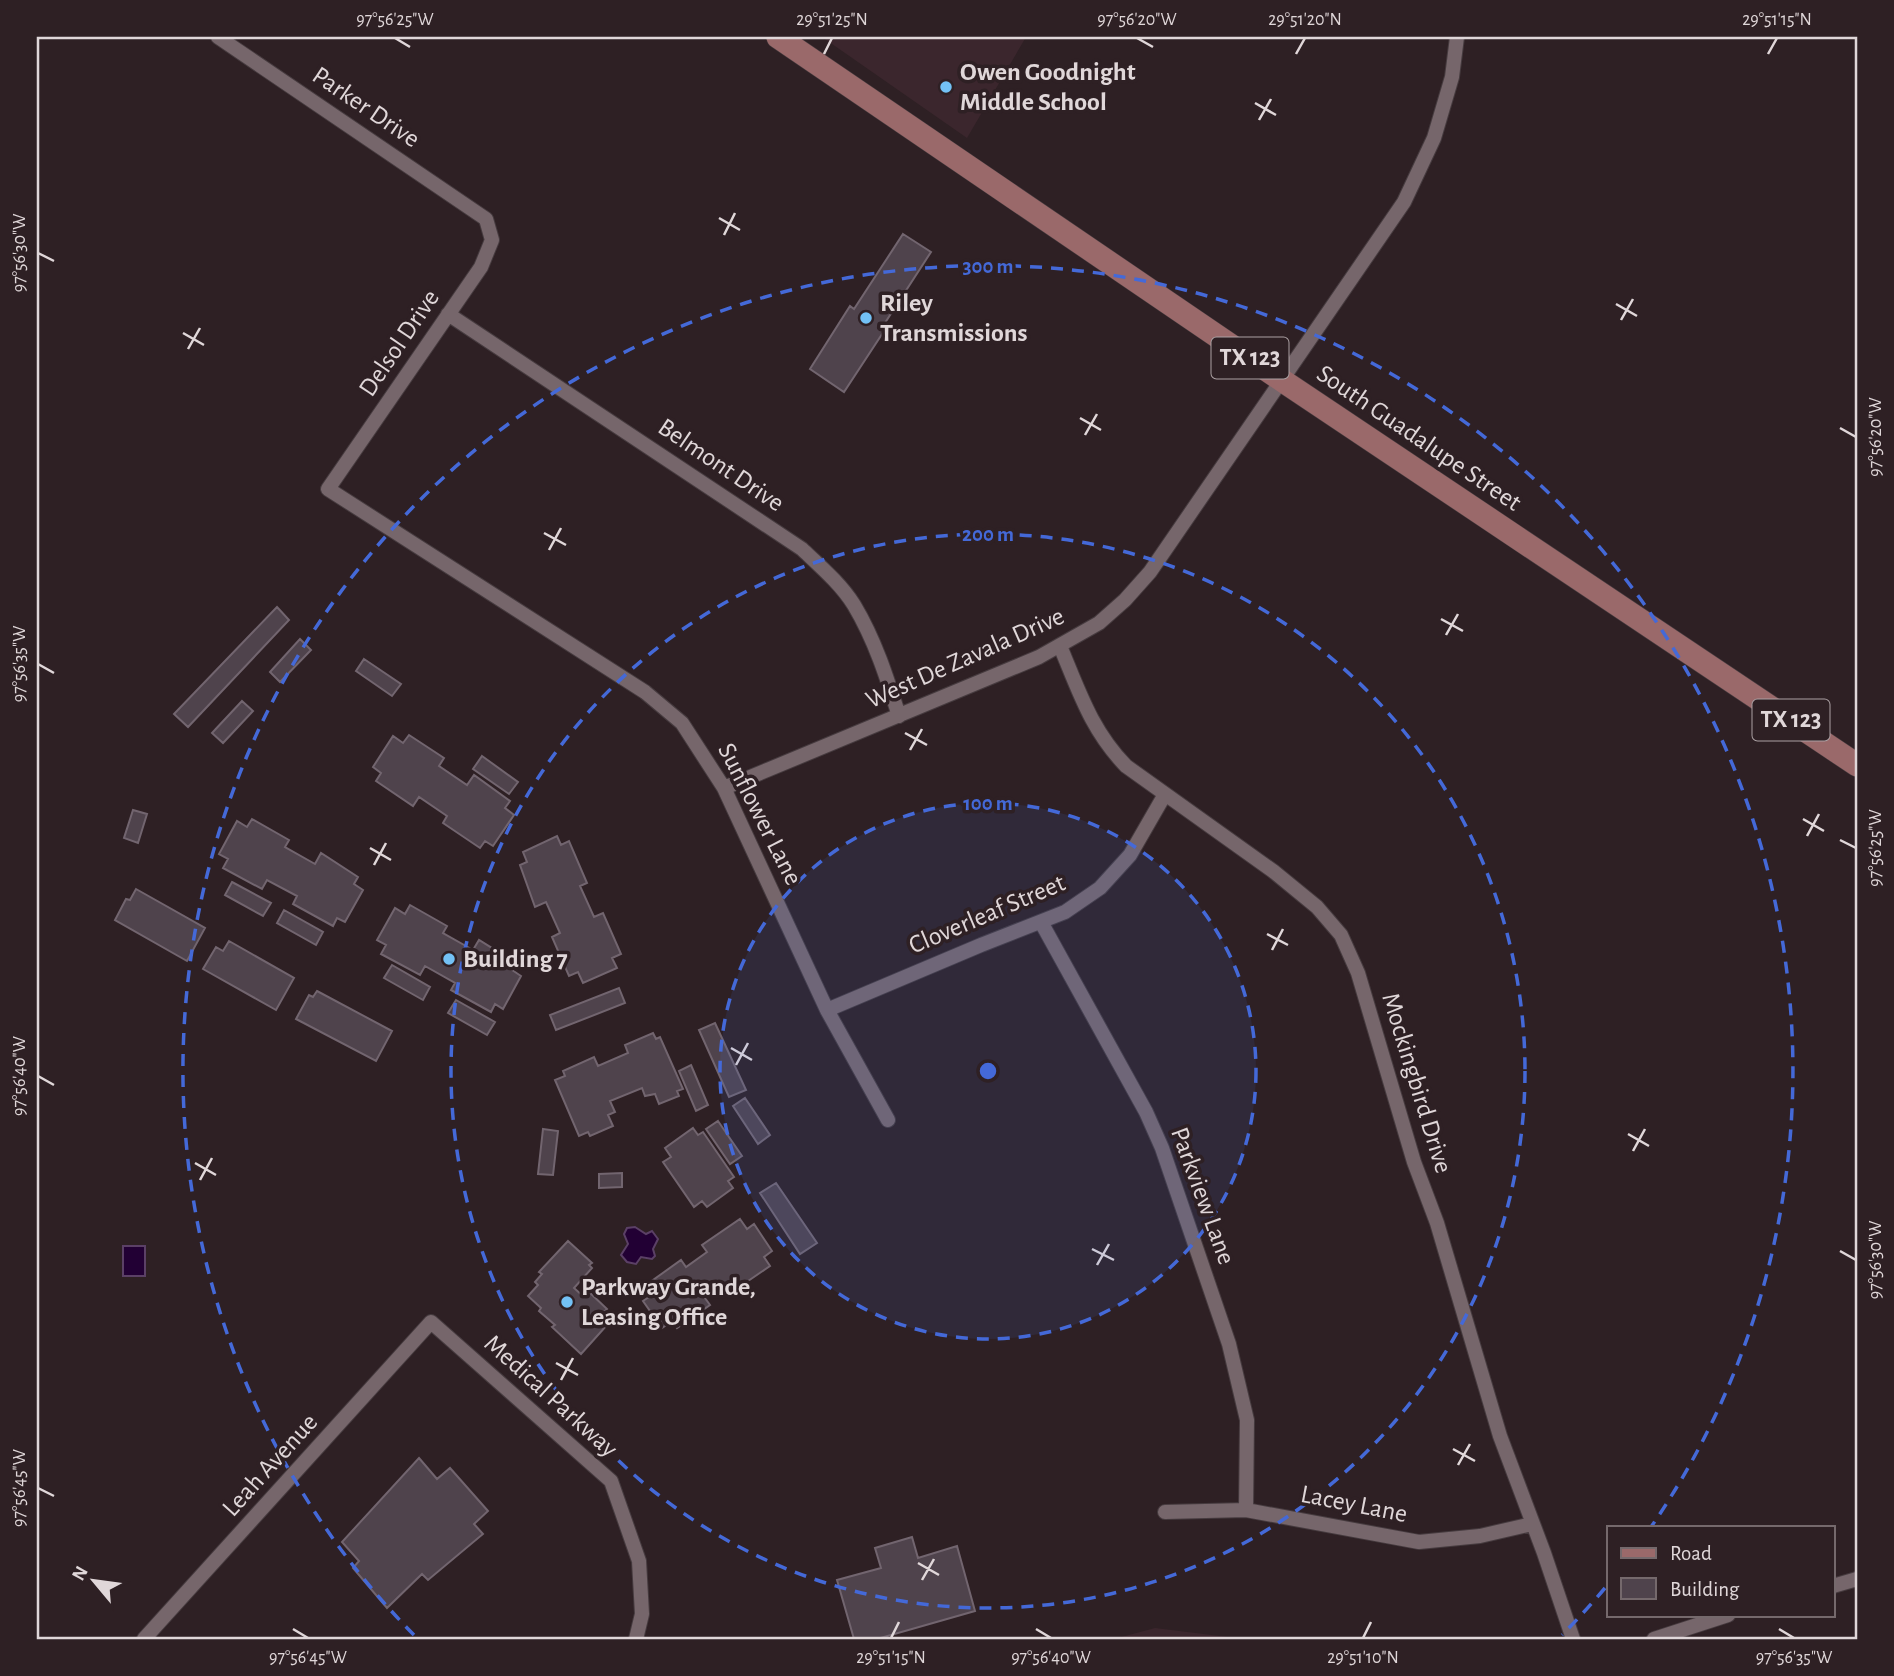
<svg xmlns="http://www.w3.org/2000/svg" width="1894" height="1676" font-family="'Alegreya Sans',sans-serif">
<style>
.built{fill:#3b262d}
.water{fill:#220034;stroke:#5b4066;stroke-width:2}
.building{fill:#4f434c;stroke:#72656f;stroke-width:2}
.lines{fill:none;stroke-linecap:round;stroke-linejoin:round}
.minor-casing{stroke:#463b3f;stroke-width:16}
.primary-casing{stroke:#463b3f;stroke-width:24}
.minor{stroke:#76666b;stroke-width:14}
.primary{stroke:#9a696a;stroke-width:23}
.ticks{fill:none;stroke:#e0d7d9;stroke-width:2.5}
.ring{fill:none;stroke:#4469d8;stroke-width:3.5;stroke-dasharray:12 9}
.poi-dot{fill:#73c1f5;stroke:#2e2024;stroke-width:2.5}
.labels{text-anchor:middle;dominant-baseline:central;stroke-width:7;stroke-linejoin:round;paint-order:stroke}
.shield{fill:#2e2024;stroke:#aba0a3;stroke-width:2}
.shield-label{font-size:24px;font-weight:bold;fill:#e0d7d9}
.poi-label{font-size:26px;font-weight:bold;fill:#e0d7d9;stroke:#2e2024;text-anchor:start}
.street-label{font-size:26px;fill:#e0d7d9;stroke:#2e2024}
.centre{fill:#4469d8;stroke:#2e2024;stroke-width:3.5}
.ring-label{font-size:21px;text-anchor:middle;font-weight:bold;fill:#4469d8;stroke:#2e2024;stroke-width:7;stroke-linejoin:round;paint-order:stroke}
.neatline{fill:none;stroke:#e0d7d9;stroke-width:2.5}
.ticks-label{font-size:18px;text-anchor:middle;fill:#e0d7d9}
</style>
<rect width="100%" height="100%" fill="#2e2024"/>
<path class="built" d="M822,37H1026L967,138Z
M1155,1628L1244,1639H1114Z"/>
<path class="water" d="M635,1227L646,1234L652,1231L658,1239L653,1249L655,1256L652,1259L641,1257L636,1264L627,1262L621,1255L628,1244L624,1234L627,1228Z
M123,1246H145V1276H123Z"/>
<path class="building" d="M903,234L931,252L883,326L886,328L844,392L810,369L850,306L854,309Z
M277,607L289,620L188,727L174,714Z
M300,639L311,650L280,682L270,672Z
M364,659L401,684L392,696L356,671Z
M242,701L253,711L223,743L212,733Z
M409,735L444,758L439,766L467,785L474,775L510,801L505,808L514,815L493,846L485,841L480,848L443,823L447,816L419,797L413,806L376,781L381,773L373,767L393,736L403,743Z
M482,756L518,782L509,794L473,769Z
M133,810L147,814L138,843L124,838Z
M252,819L289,840L285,847L315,864L321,853L358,877L354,884L363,890L345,922L337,918L333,926L293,904L297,896L267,880L262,889L223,868L228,859L219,854L237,821L247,827Z
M557,836L561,845L569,841L587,883L580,886L594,917L603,913L621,954L612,958L617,968L583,983L578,972L569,976L552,937L560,933L546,902L535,907L520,865L527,862L523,852Z
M232,882L271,903L263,916L225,895Z
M136,889L205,928L187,961L115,920L126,899L130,900Z
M410,905L447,926L443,933L473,950L479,940L516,963L512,970L521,976L503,1009L495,1004L491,1012L451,990L455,983L425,966L420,975L381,954L386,945L377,940L395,908L405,914Z
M284,910L323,932L316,945L277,923Z
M229,941L294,978L276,1010L203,969L216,947L223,951Z
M392,965L430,987L423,1000L384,978Z
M619,988L625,1003L556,1030L550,1015Z
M317,991L392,1031L376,1061L296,1019L309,995L313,997Z
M456,1000L495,1022L487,1035L448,1013Z
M715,1023L746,1090L729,1097L699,1030Z
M653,1033L656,1039L660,1037L683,1089L677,1091L679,1096L659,1104L655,1094L645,1096L642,1088L610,1101L615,1112L608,1115L613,1126L590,1136L588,1132L579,1136L555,1080L565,1076L563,1071L594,1057L598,1066L628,1053L625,1045Z
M691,1065L708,1105L696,1111L679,1071Z
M745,1098L770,1135L758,1144L733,1106Z
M718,1121L742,1156L730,1164L706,1129Z
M693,1128L698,1135L703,1132L734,1177L728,1181L733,1188L707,1207L702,1201L694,1207L663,1162L671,1157L665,1148Z
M543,1129L558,1131L553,1175L538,1174Z
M622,1173V1187L599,1188V1174Z
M776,1183L817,1243L800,1254L760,1193Z
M740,1219L747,1229L754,1224L772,1251L764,1257L770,1266L735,1290L729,1282L705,1298L710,1305L677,1328L672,1321L662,1328L643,1301L652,1295L646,1285L681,1260L686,1267L707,1252L702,1245Z
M568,1241L592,1263L589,1265L592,1268L574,1288L584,1297L589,1292L607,1309L599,1317L607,1325L581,1354L552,1327L555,1325L539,1311L541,1308L528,1296L538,1285L535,1282L542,1274L539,1272Z
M419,1458L437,1479L450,1468L488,1511L474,1524L483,1534L428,1580L422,1574L387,1608L353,1568L359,1561L342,1542Z
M912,1537L918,1558L957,1546L975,1611L877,1639H854L837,1580L881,1568L875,1548Z"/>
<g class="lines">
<g class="minor-casing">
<path id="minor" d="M218,37L486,219L492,240L481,267L328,489L645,692L682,723L724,788L827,1010L888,1120
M448,314L802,549C820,566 841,584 854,605C875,640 887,678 899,716
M1060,646C1079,691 1091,730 1126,766L1273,871L1317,907L1341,935L1358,973L1414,1162L1437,1223L1500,1436L1544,1553L1573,1639
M724,788L1039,657L1099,623L1125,600L1150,572L1404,202L1434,138L1452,77L1457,37
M1041,922L1146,1112L1162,1148L1229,1344L1247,1420L1246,1510
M827,1010L981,945L1065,912L1100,888L1130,855L1164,796
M1165,1512L1246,1510L1419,1542L1480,1536L1532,1524
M1833,1586L1857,1579
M144,1639L431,1322L611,1481L639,1561L642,1614L636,1639
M1654,1639L1728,1615"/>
</g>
<g class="primary-casing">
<path id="primary" d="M778,37L1283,381L1857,765"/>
</g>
<use href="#minor" class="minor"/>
<use href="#primary" class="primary"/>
</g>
<path class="ticks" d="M395,38L410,47M1137,38L1153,47M824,54L832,38M1296,54L1305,38M1768,54L1777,38M1255,103L1276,115M1259,120L1271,99M719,218L740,230M724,235L735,213M38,253L54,261M1616,304L1637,316M1621,320L1633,299M183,333L204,345M188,349L200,328M1080,418L1101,430M1840,428L1856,437M1085,435L1097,414M544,533L566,545M549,550L561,528M1441,619L1463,631M1446,635L1458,614M38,664L54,673M905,733L927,745M910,750L922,729M1803,819L1824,831M1807,836L1819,814M1840,840L1856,848M370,848L391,860M374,865L386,843M1267,934L1288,945M1272,950L1283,929M731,1048L752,1060M736,1065L748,1043M38,1076L54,1085M1628,1134L1649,1146M1633,1151L1645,1129M195,1163L216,1175M200,1180L212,1158M1092,1249L1114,1260M1840,1251L1856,1260M1097,1265L1109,1244M556,1363L578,1375M561,1380L573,1358M1453,1449L1475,1461M1458,1465L1470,1444M38,1488L54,1496M918,1563L939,1575M922,1580L934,1559M293,1629L308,1638M1036,1629L1051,1638M1779,1629L1794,1638M891,1638L899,1622M1363,1638L1371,1622"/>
<circle cx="988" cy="1071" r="268" fill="#4469d8" fill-opacity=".12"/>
<g class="ring">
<circle cx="988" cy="1071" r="268"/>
<circle cx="988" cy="1071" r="537"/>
<path d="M1605 1588A805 805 0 0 1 1562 1635M414 1635A805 805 0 1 1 1651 1527"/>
</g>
<g class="poi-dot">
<circle cx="946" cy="87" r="7"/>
<circle cx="866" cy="318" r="7"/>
<circle cx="449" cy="959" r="7"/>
<circle cx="567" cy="1302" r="7"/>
</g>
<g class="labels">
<g class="shield">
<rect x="1211.5" y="337.5" width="77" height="41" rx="5"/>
<rect x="1752.5" y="699.5" width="77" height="41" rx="5"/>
</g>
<g class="shield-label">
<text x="1250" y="358">TX 123</text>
<text x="1791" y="720">TX 123</text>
</g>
<g class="poi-label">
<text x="960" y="72">Owen Goodnight<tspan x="960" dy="30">Middle School</tspan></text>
<text x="880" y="303">Riley<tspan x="880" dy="30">Transmissions</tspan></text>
<text x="463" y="959">Building 7</text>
<text x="581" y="1287">Parkway Grande,<tspan x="581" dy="30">Leasing Office</tspan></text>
</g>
<g class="street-label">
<text transform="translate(366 107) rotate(34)">Parker Drive</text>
<text transform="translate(399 343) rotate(-56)">Delsol Drive</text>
<text transform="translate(1419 438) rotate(34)">South Guadalupe Street</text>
<text transform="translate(721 465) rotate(34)">Belmont Drive</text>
<text transform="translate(965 658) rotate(-24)">West De Zavala Drive</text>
<text transform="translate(760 814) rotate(63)">Sunflower Lane</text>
<text transform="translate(987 914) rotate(-23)">Cloverleaf Street</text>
<text transform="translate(1417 1083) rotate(73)">Mockingbird Drive</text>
<text transform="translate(1203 1196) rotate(70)">Parkview Lane</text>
<text transform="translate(551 1396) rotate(42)">Medical Parkway</text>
<text transform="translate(270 1465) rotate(-48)">Leah Avenue</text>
<text transform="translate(1354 1504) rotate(11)">Lacey Lane</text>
</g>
</g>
<circle cx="988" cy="1071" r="10" class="centre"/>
<g class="ring-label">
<text x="988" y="273">300 m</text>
<text x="988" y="541">200 m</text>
<text x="988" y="810">100 m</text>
</g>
<rect width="1894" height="1676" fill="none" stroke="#2e2024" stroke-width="77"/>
<rect x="1607" y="1526" width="228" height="91" fill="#2e2024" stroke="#75696c" stroke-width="2"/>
<rect x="1621" y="1548" width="35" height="10" fill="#9a696a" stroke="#75696c" stroke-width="2"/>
<text x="1670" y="1560" font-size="21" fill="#e0d7d9">Road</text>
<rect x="1621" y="1578" width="35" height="21" fill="#4f434c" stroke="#75696c" stroke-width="2"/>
<text x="1670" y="1596" font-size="21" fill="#e0d7d9">Building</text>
<g transform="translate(94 1581) rotate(299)" stroke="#2e2024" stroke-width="5" paint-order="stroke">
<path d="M0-5L12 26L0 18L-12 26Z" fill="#e0d7d9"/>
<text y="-10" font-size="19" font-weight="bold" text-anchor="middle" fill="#e0d7d9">N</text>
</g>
<rect x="38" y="38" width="1818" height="1600" class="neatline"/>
<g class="ticks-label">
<text x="395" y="25">97°56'25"W</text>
<text x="832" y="25">29°51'25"N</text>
<text x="1137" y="25">97°56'20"W</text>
<text x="1305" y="25">29°51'20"N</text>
<text x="1777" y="25">29°51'15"N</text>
<text transform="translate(19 253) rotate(-90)" y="6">97°56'30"W</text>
<text transform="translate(1875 437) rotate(-90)" y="6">97°56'20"W</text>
<text transform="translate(19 664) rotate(-90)" y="6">97°56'35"W</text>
<text transform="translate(1875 848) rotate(-90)" y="6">97°56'25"W</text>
<text transform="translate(19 1076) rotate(-90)" y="6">97°56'40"W</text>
<text transform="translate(1875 1260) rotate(-90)" y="6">97°56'30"W</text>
<text transform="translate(19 1488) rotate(-90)" y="6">97°56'45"W</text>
<text x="308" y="1663">97°56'45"W</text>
<text x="891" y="1663">29°51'15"N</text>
<text x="1051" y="1663">97°56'40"W</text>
<text x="1363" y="1663">29°51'10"N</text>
<text x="1794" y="1663">97°56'35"W</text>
</g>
</svg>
